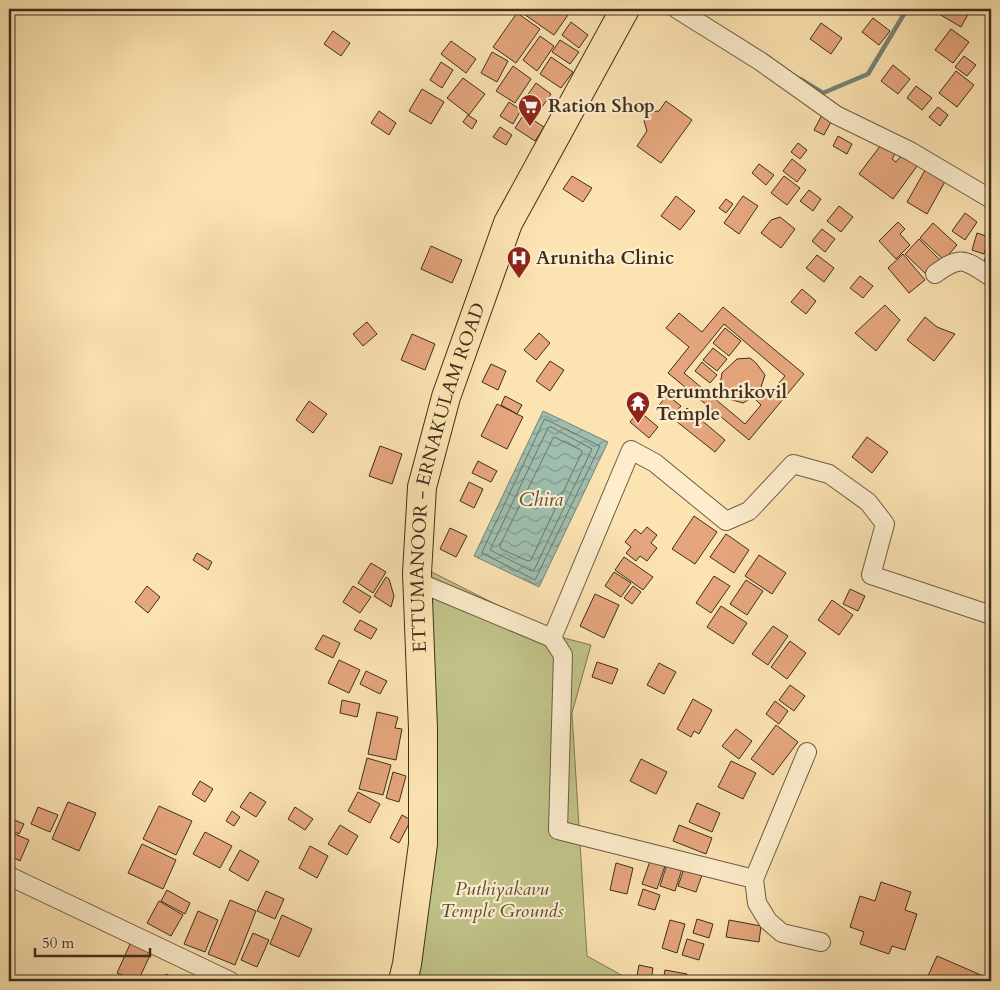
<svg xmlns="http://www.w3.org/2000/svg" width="1000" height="990" font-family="Cardo,serif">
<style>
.green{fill:#c1c48a;stroke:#807954}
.water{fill:url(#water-waves);stroke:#788475}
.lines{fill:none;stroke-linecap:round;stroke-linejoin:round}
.shore{stroke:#6e7667;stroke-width:1}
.stream{stroke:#788475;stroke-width:4.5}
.building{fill:#e6a67d;stroke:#3e2e1f;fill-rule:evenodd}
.street-casing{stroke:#6e5c44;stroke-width:20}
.primary-casing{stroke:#3e2e1f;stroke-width:30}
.street{stroke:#fdedcd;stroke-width:18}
.primary{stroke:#fce4b2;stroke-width:28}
.labels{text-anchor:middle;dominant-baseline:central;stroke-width:4.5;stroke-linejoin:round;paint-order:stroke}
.poi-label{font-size:19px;font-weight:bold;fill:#3e2e1f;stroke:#fdedcd;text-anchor:start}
.street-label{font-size:19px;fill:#3e2e1f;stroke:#fdedcd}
.park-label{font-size:19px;font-style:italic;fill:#584c34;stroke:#fdedcd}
.water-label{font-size:20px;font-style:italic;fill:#565243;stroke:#fdedcd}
</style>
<defs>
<pattern id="water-waves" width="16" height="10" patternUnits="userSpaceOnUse" patternTransform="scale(1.25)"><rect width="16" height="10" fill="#9fbeaf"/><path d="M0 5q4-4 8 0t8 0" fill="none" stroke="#839b8e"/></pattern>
</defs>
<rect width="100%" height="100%" fill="#fce4b2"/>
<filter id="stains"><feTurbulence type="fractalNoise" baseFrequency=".004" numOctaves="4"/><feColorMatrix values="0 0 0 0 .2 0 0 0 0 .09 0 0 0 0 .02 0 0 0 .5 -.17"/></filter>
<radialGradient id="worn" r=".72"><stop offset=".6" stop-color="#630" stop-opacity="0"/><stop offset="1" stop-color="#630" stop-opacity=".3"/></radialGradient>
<path class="green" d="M424,568L560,637L591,645L572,713L587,956L632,981H410Z"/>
<path class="water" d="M543,411L608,442L539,587L474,556Z"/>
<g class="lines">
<path class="shore" d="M545,419L600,446L535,580L482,553Z
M551,427L592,449L534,570L532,571L490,550L548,428Z
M554,437L581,450L582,452L531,560L528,561L501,549L500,546Z"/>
<path class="stream" d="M800,79L823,93L868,74L907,9"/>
</g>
<path class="building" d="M523,9H559L568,15L554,35L521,12Z
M942,9H971L961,27L939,14Z
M517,13L540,29L516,63L493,47Z
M873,18L890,31L879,45L862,32Z
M571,22L588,35L579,48L562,35Z
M821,23L842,38L831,54L810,39Z
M951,29L969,42L953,63L935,50Z
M333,31L350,43L341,56L324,44Z
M540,36L554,46L537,71L523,60Z
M560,40L579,52L570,64L552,52Z
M451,41L476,59L466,73L441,54Z
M492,52L508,61L497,82L481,73Z
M964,56L976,65L967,76L955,67Z
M551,57L573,72L561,88L540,74Z
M441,62L453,70L442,88L430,80Z
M893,65L910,79L898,94L881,81Z
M513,66L531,79L515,103L496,91Z
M956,71L974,85L957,107L939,93Z
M463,78L485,94L469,115L447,98Z
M536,83L551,94L537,114L522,103Z
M916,86L932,98L922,110L907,98Z
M422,89L444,102L431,124L409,111Z
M666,101L692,120L661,163L637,146L647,131L644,121L651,112L659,111Z
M509,102L521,110L513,124L500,116Z
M938,107L948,115L940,126L929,117Z
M379,111L396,123L389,135L371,123Z
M823,113L833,118L824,135L814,130Z
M524,114L544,127L535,141L515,128Z
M468,115L477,121L472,129L463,122Z
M500,127L512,135L506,145L493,137Z
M838,136L852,144L847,154L833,146Z
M884,141L897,151L892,159L896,162L905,151L920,162L893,199L859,174Z
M798,143L807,150L800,159L791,152Z
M792,159L806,170L797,182L783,171Z
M759,164L774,175L766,185L752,173Z
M928,165L948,176L927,214L907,202Z
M572,176L592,188L583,202L563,189Z
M784,176L800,188L787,205L771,193Z
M809,190L821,199L813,211L800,201Z
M676,196L695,211L680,230L661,216Z
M743,196L758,206L739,234L724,223Z
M726,199L733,204L726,213L719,208Z
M839,206L853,217L841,232L827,221Z
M965,213L977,222L965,240L952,231Z
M780,217L795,229L781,248L761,233L771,220Z
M898,222L905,229L900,234L910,245L896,259L879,241Z
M933,223L957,245L944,260L920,238Z
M822,229L835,239L825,252L812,241Z
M977,233L989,237L984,254L972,250Z
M991,238V264L984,262Z
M919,239L942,262L928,276L905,254Z
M431,246L462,260L452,283L421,269Z
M903,254L925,280L909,293L888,268Z
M817,255L834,268L824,282L806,268Z
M860,276L873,286L863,298L850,288Z
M802,289L816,301L806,314L791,302Z
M885,305L900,320L876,351L855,333Z
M723,307L804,374L749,440L668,373L689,347L666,328L679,313L702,332ZM724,324L785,376L768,396L760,390L765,375L756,363L750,358L737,359L722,373L719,391L729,399L743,403L753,397L761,405L745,424L684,373Z
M925,317L937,327L955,334L934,361L907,340Z
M367,322L377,334L363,346L353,334Z
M725,328L741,341L729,356L713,343Z
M539,333L550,343L536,360L524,350Z
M412,334L435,344L425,370L401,360Z
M713,348L727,359L717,371L703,360Z
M550,361L564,370L550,391L536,381Z
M702,362L717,375L710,383L695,371Z
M491,364L506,371L498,390L482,382Z
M667,395L681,406L670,419L657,408Z
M505,396L522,405L517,414L501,405Z
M309,401L327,414L313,433L296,420Z
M497,404L523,417L507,449L481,436Z
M687,408L725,440L715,452L676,421Z
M639,411L658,427L649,438L630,422Z
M867,437L888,452L872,473L852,457Z
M380,446L402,454L392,484L369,476Z
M478,461L497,471L491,482L472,473Z
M469,482L483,489L474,508L460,501Z
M694,516L717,532L695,564L672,549Z
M647,527L657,535L651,543L657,548L647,561L640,556L636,561L626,553L631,547L625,542L635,529L641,534Z
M450,528L467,536L456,557L440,549Z
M726,534L749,550L734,573L710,557Z
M197,553L212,562L208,570L193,560Z
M759,555L786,573L772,594L745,576Z
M624,557L653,577L643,590L615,570Z
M371,563L386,572L373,593L358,583Z
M614,572L631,583L621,597L605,586Z
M714,576L730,586L711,613L696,603Z
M386,577L389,579L394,596L391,607L374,596Z
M746,580L763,591L747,615L730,604Z
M147,586L160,597L148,613L135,602Z
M353,586L371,597L360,613L343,602Z
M633,586L641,592L632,604L624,598Z
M850,589L865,596L858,611L843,604Z
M595,594L619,605L604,638L580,626Z
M832,600L853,615L839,635L818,620Z
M721,606L747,623L733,644L707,627Z
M360,620L377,629L371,639L354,630Z
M773,626L788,636L768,665L752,654Z
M323,635L340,643L333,658L315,649Z
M790,641L806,653L787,679L771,667Z
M339,660L360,670L349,693L328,683Z
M597,662L618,669L612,684L592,677Z
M659,663L676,672L664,694L647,685Z
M366,671L387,681L380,694L360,684Z
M790,685L805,696L794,711L779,700Z
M693,699L712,710L699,734L694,731L691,737L677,729Z
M342,700L360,704L357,717L340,713Z
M775,701L788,711L779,724L766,714Z
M377,712L398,717L395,728L402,729L396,760L368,754Z
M776,725L798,742L773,775L751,759Z
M736,729L752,741L739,759L722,746Z
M367,758L391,765L383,795L359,789Z
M641,759L667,772L656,794L630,781Z
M731,761L756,773L743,799L718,787Z
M393,772L406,776L399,802L386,798Z
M200,781L213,789L205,802L192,794Z
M250,792L266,802L256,817L240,807Z
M358,792L380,804L370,823L348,811Z
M68,802L96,813L79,851L52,839Z
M697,803L720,813L712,832L689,822Z
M159,806L192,821L176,855L143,839Z
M38,807L58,815L50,832L31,824Z
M295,807L313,819L305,830L288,819Z
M232,811L240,817L234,826L226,821Z
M402,815L411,820L399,843L390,838Z
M12,819L24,824L19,834L9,829Z
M340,825L358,836L347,855L328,844Z
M679,825L712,838L706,854L673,841Z
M10,832L29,840L20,861L9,855Z
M205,832L232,846L220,868L193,854Z
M142,844L176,860L163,889L128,873Z
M310,846L328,856L317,878L299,868Z
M240,850L259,861L248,881L229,870Z
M650,861L665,866L657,889L642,884Z
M616,863L633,868L627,894L610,890Z
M667,864L682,869L675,891L660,886Z
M684,869L702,875L696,892L678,886Z
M881,882L911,892L905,910L917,914L905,950L892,946L889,954L860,944L864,932L850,927L860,896L875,901Z
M643,889L660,895L655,910L638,905Z
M167,890L190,903L185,914L161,901Z
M266,891L284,899L275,919L257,911Z
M230,900L256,911L235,965L208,954Z
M159,901L183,915L171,936L147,923Z
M198,911L218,920L205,952L184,944Z
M282,915L312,929L299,957L270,944Z
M697,919L713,924L709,938L693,933Z
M670,920L685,924L677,953L662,948Z
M729,920L761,926L759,942L726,937Z
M253,933L269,940L257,967L241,960Z
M687,939L704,944L699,960L682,955Z
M131,942L152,951L138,981L117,973Z
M937,956L981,975L978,981H935L927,978Z
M639,965L653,968L651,981H636Z
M665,970L687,974L686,981H663Z
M166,974L181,981H162Z"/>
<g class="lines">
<g class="street-casing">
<path id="street" d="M677,9L760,61L836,115L910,151L991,199
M935,274C962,254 965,260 991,277
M418,582L552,638L563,655L558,830L754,879
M552,638L631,450L655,463L726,521L749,511L793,464L829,474L868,502L885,524L871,575L991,615
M807,752L754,879L757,903L768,921L782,933L821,942
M9,876L230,981"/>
</g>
<g class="primary-casing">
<g id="primary">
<path id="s1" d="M403,981L407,964L423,844V729L417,573L422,487L446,397L508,223L625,9"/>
</g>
</g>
<use href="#street" class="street"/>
<use href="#primary" class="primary"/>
</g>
<defs>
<g id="supermarket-pin" transform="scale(1.25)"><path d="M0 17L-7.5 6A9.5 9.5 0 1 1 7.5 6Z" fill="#8f2418" stroke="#fdedcd"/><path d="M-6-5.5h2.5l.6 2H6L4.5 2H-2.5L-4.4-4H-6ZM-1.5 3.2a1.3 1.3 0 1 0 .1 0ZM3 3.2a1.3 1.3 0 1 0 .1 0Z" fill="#fff"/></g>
<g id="hospital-pin" transform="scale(1.25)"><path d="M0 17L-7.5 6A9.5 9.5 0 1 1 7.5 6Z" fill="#8f2418" stroke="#fdedcd"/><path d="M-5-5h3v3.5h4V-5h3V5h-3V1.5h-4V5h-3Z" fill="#fff"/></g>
<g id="temple-pin" transform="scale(1.25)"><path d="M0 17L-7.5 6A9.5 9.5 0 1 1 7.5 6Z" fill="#8f2418" stroke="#fdedcd"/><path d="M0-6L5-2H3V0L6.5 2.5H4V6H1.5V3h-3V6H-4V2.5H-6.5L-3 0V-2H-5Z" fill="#fff"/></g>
</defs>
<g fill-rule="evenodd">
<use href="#supermarket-pin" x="530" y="106"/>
<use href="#hospital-pin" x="519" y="258"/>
<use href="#temple-pin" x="638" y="403"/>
</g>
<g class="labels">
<g class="poi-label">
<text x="548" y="106">Ration Shop</text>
<text x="536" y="258">Arunitha Clinic</text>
<text x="656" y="392">Perumthrikovil<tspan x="656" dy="22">Temple</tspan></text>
</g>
<g class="street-label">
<text stroke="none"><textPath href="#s1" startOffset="509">ETTUMANOOR - ERNAKULAM ROAD</textPath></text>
</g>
<g class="park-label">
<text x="502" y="889">Puthiyakavu<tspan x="502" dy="22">Temple Grounds</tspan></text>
</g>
<g class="water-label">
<text x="541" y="499">Chira</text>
</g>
</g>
<rect width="1000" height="990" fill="none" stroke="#fce4b2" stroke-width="30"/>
<rect x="10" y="10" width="980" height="970" fill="none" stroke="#3e2e1f" stroke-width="2.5"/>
<rect x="15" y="15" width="970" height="960" fill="none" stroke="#3e2e1f"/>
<path d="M35 948v8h115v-8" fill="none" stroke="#3e2e1f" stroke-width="2.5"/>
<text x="42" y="948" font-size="15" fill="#3e2e1f" stroke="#fdedcd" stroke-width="4" paint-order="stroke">50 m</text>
<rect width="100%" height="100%" filter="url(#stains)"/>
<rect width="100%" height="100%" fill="url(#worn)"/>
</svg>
